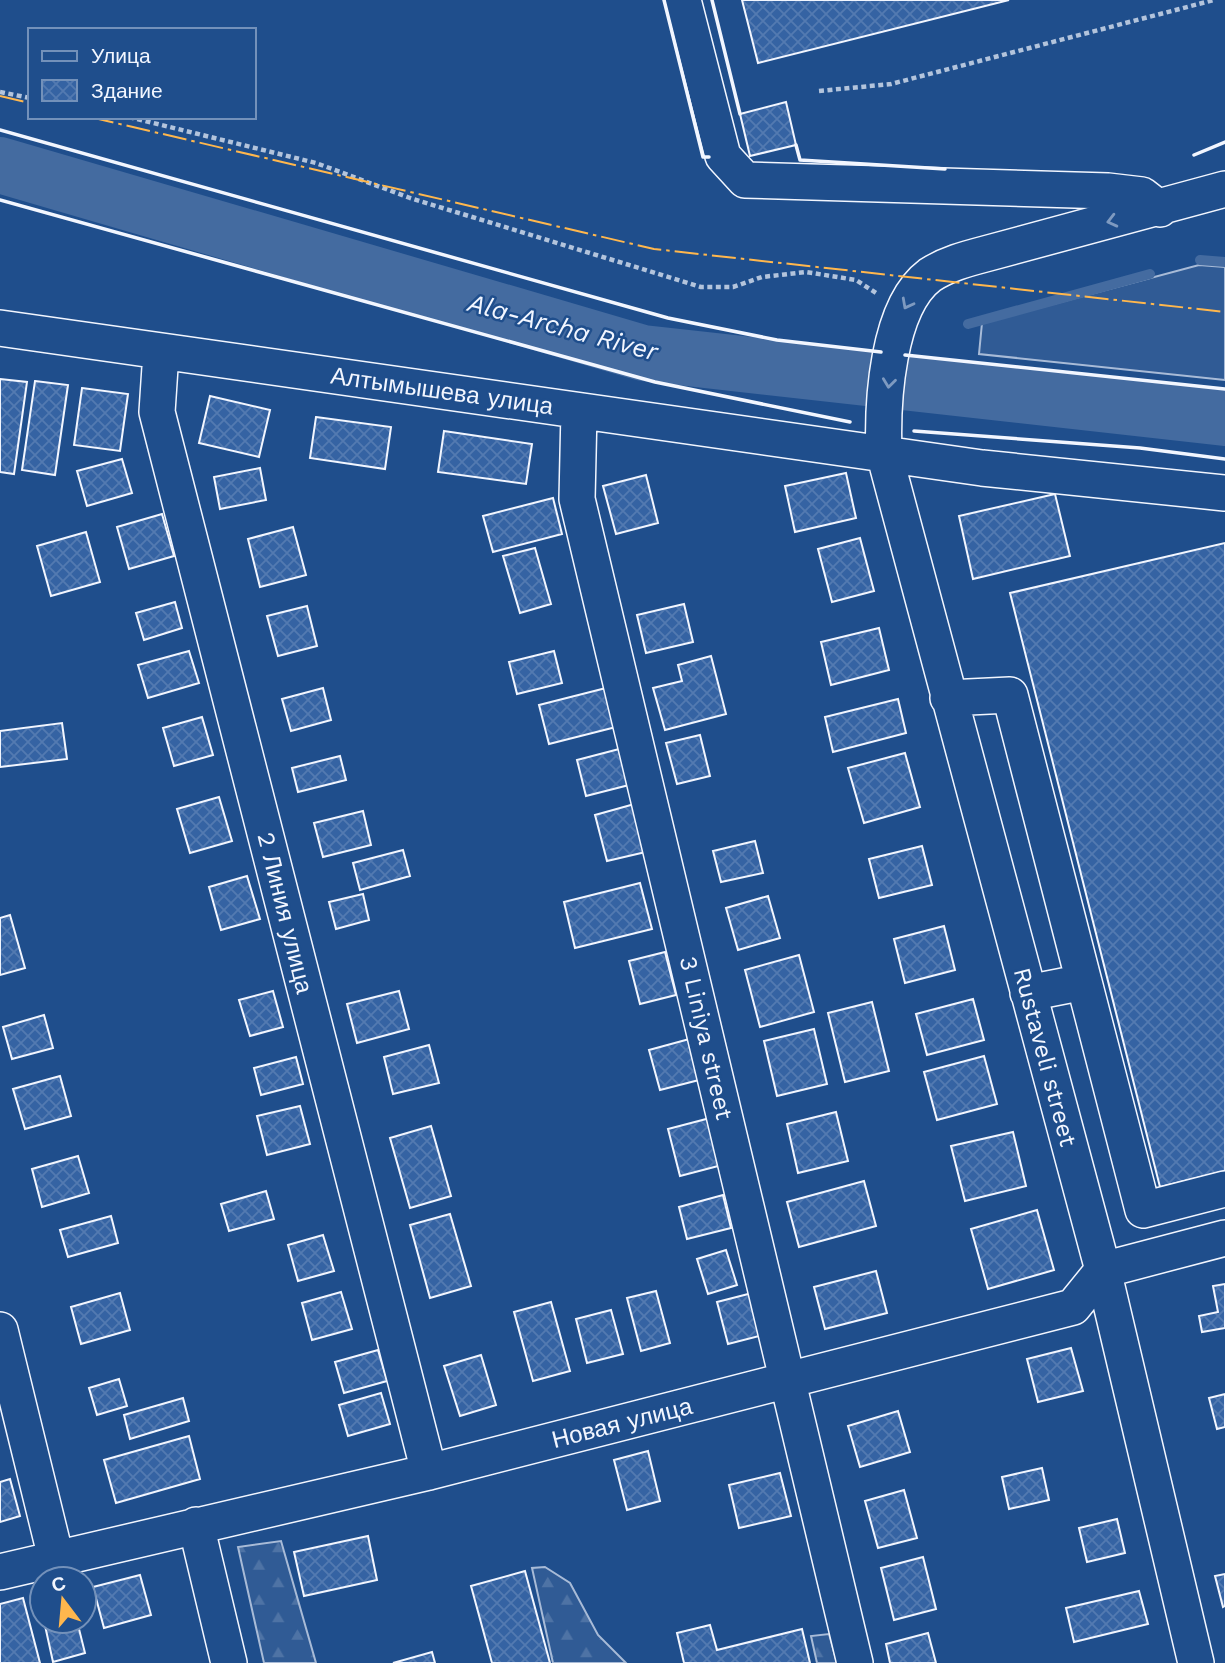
<svg xmlns="http://www.w3.org/2000/svg" width="1225" height="1663" font-family="'Work Sans',sans-serif">
<style>
.forest{fill:url(#forest-firs);stroke:#a8bbd7;stroke-width:2}
.pitch{fill:#305b95;stroke:#a8bbd7;stroke-width:2}
.lines{fill:none;stroke-linecap:round;stroke-linejoin:round}
.stream{stroke:#446ba0;stroke-width:10}
.river{stroke:#446ba0;stroke-width:56}
.building{fill:url(#building-cross-hatch);stroke:#f2f6ff;stroke-width:2}
.minor-casing{stroke:#f2f6ff;stroke-width:38}
.path{stroke:#b3c4dc;stroke-width:4.5;stroke-dasharray:5 3.5;stroke-linecap:butt}
.minor{stroke:#1f4e8c;stroke-width:35}
.wall{stroke:#f2f6ff;stroke-width:3.5}
.power{stroke:#ffb74d;stroke-width:2;stroke-dasharray:24 5 3.5 5;stroke-linecap:butt}
.oneway{stroke:#7e9ac0}
.labels{text-anchor:middle;dominant-baseline:central;stroke-width:5;stroke-linejoin:round;paint-order:stroke}
.street-label{font-size:24px;fill:#f2f6ff;stroke:#1f4e8c}
.water-label{font-size:26px;font-style:italic;fill:#f2f6ff;stroke:#1f4e8c}
</style>
<defs>
<pattern id="forest-firs" width="22" height="20" patternUnits="userSpaceOnUse" patternTransform="scale(1.75)"><rect width="22" height="20" fill="#305b95"/><path d="M5 1l3.5 6h-7zM16 11l3.5 6h-7z" fill="#4e73a5"/></pattern>
<pattern id="building-cross-hatch" width="8" height="8" patternUnits="userSpaceOnUse" patternTransform="scale(1.75)"><rect width="8" height="8" fill="#3563a3"/><path d="M0 0l8 8M0 8l8-8" fill="none" stroke="#537ab1"/></pattern>
</defs>
<rect width="100%" height="100%" fill="#1f4e8c"/>
<path class="forest" d="M281,1541L316,1663H264L238,1547Z
M545,1567L570,1583L598,1635L626,1663H553L532,1568Z
M829,1634L837,1663H817L811,1636Z"/>
<path class="pitch" d="M1199,265L1225,267V380L979,354L982,323Z"/>
<g class="lines">
<path class="stream" d="M1200,260L1225,262
M968,324L1150,274"/>
<path class="river" d="M0,165L643,353L1225,418"/>
</g>
<path class="building" d="M742,0H1009L758,63Z
M786,102L796,145L750,156L740,114Z
M0,379L27,382L14,474L0,472Z
M35,381L68,385L55,475L22,470Z
M82,388L128,394L120,451L74,445Z
M210,396L270,410L259,457L199,443Z
M316,417L391,427L385,469L310,458Z
M444,431L532,444L526,484L438,472Z
M122,459L132,493L87,506L77,471Z
M260,468L266,500L220,509L214,477Z
M846,473L856,518L795,532L785,486Z
M646,475L658,523L616,534L603,486Z
M1055,494L1070,556L973,579L959,516Z
M553,498L562,534L493,552L483,516Z
M162,514L174,556L129,569L117,527Z
M293,527L306,575L260,587L248,539Z
M86,532L100,582L51,596L37,546Z
M860,538L874,591L832,602L818,549Z
M1225,543V1171L1160,1187L1010,593Z
M535,548L551,604L520,613L503,556Z
M175,602L182,628L144,640L136,613Z
M684,604L693,642L646,653L637,615Z
M307,606L317,646L278,656L267,616Z
M879,628L889,670L831,685L821,642Z
M189,651L199,683L148,698L138,665Z
M554,651L562,683L517,694L509,662Z
M711,656L726,714L665,730L653,688L682,681L678,665Z
M323,688L331,720L291,731L282,699Z
M606,688L616,727L549,744L539,705Z
M898,699L906,733L833,752L825,717Z
M202,717L213,755L174,766L163,728Z
M62,723L67,759L0,767V731Z
M700,735L710,776L677,784L666,743Z
M623,748L633,784L586,796L577,760Z
M905,753L920,807L864,823L848,768Z
M340,756L346,780L298,792L292,768Z
M219,797L232,841L190,853L177,809Z
M638,803L650,851L607,861L595,815Z
M363,811L371,845L323,857L314,823Z
M755,841L763,873L721,882L713,851Z
M922,846L932,885L879,898L869,859Z
M403,850L410,876L360,890L353,863Z
M247,876L260,919L221,930L209,887Z
M640,883L652,929L575,948L564,902Z
M363,894L369,920L336,929L329,902Z
M768,896L780,938L738,950L726,908Z
M10,915L25,968L0,975V918Z
M944,926L955,970L905,983L894,939Z
M665,952L676,995L640,1004L629,961Z
M799,955L814,1012L760,1027L745,970Z
M273,991L283,1027L250,1036L239,1000Z
M399,991L409,1029L357,1043L347,1004Z
M973,999L984,1040L927,1055L916,1014Z
M872,1002L889,1071L845,1082L828,1013Z
M44,1015L53,1048L12,1059L3,1027Z
M814,1029L827,1084L777,1096L764,1041Z
M693,1038L703,1079L660,1090L649,1050Z
M429,1045L439,1083L393,1094L384,1057Z
M984,1056L997,1104L937,1120L924,1072Z
M296,1057L303,1084L261,1095L254,1068Z
M60,1076L71,1116L25,1129L13,1089Z
M300,1106L310,1144L267,1155L257,1116Z
M836,1112L848,1161L798,1173L787,1124Z
M710,1118L722,1165L680,1176L668,1129Z
M431,1126L451,1196L410,1208L390,1138Z
M1013,1132L1026,1186L965,1201L951,1146Z
M78,1156L89,1193L42,1207L32,1169Z
M864,1181L876,1226L799,1247L787,1202Z
M266,1191L274,1219L229,1231L221,1204Z
M723,1195L731,1228L687,1239L679,1207Z
M1037,1210L1054,1270L988,1289L971,1229Z
M450,1214L471,1286L430,1298L410,1225Z
M111,1216L118,1243L68,1257L60,1230Z
M323,1235L334,1271L298,1281L288,1245Z
M726,1250L737,1285L708,1294L697,1259Z
M876,1271L887,1313L825,1329L814,1287Z
M1225,1284V1328L1202,1332L1199,1316L1218,1312L1213,1286Z
M656,1291L670,1343L641,1351L627,1298Z
M341,1292L352,1329L312,1340L302,1303Z
M756,1292L767,1334L728,1344L717,1302Z
M120,1293L130,1330L81,1344L71,1307Z
M551,1302L570,1371L533,1381L514,1312Z
M611,1310L623,1354L587,1363L576,1319Z
M1071,1348L1083,1391L1038,1402L1027,1359Z
M378,1350L387,1381L344,1393L335,1362Z
M481,1355L496,1405L460,1416L444,1366Z
M119,1379L127,1406L97,1415L89,1388Z
M381,1393L390,1424L348,1436L339,1405Z
M1225,1394V1427L1217,1429L1209,1398Z
M183,1398L189,1421L130,1439L124,1415Z
M898,1411L910,1452L860,1467L848,1426Z
M189,1436L200,1479L116,1503L104,1460Z
M648,1451L660,1501L627,1510L614,1460Z
M1042,1468L1049,1500L1009,1509L1002,1477Z
M780,1473L791,1516L739,1528L729,1485Z
M10,1479L20,1516L0,1522V1482Z
M904,1490L917,1538L878,1548L865,1501Z
M1117,1519L1125,1553L1087,1562L1079,1528Z
M368,1536L377,1580L304,1596L294,1552Z
M923,1557L936,1609L894,1620L881,1568Z
M525,1571L550,1663H492L471,1586Z
M1225,1574V1606L1223,1607L1215,1576Z
M140,1575L151,1615L104,1628L93,1587Z
M1139,1591L1148,1624L1074,1642L1066,1608Z
M23,1598L40,1663H0V1604Z
M44,1621H77L85,1653L53,1662Z
M710,1625L717,1650L802,1629L810,1663H684L677,1633Z
M928,1633L936,1663H890L886,1644Z
M432,1652L435,1663H393Z"/>
<g class="lines">
<g class="minor-casing">
<path id="minor" d="M683,0L723,156L745,180L1108,191L1142,195L1160,209
M0,328L982,468L1225,493
M161,352L157,412L429,1472
M579,411L577,499L855,1663
M948,698L1010,695L1084,982L1028,993
M1084,982L1143,1210L1225,1189
M0,1330L56,1558
M196,1525L229,1663
M0,1572L429,1472L1073,1307L1103,1270L1225,1238
M1196,1663L1103,1270L884,453C882,403 887,307 930,275C947,264 966,259 985,254L1225,189"/>
</g>
<path class="path" d="M819,91L891,84L1214,0
M0,92L30,98
M129,117L316,163L410,198L701,287H733L762,277L806,272L856,280L876,293"/>
<use href="#minor" class="minor"/>
<path class="wall" d="M664,0L703,157H709
M712,0L740,114
M0,130L668,318L777,340L881,352
M796,145L800,160L945,169
M1194,155L1225,142
M0,200L655,382L850,422
M905,355L1225,389
M914,431L1140,448L1225,459"/>
<path class="power" d="M0,96L30,103
M90,117L654,249L1225,312"/>
</g>
<defs><path id="oneway-chevron" d="M-2-3.5L2.5 0L-2 3.5" fill="none" stroke-width="1.6" stroke-linecap="round" stroke-linejoin="round" transform="scale(1.75)"/></defs>
<g class="oneway">
<use href="#oneway-chevron" transform="translate(1112 221) rotate(166)"/>
<use href="#oneway-chevron" transform="translate(907 304) rotate(118)"/>
<use href="#oneway-chevron" transform="translate(889 383) rotate(97)"/>
</g>
<g class="labels">
<g class="street-label">
<text transform="translate(442 391) rotate(8)">Алтымышева улица</text>
<text transform="translate(285 913) rotate(76)">2 Линия улица</text>
<text transform="translate(706 1038) rotate(77)">3 Liniya street</text>
<text transform="translate(1045 1057) rotate(75)">Rustaveli street</text>
<text transform="translate(622 1423) rotate(-14)">Новая улица</text>
</g>
<g class="water-label">
<text transform="translate(563 327) rotate(15)">Ala-Archa River</text>
</g>
</g>
<rect x="28" y="28" width="228" height="91" fill="#1f4e8c" stroke="#7391ba" stroke-width="2"/>
<rect x="42" y="51" width="35" height="10" fill="#1f4e8c" stroke="#7391ba" stroke-width="2"/>
<text x="91" y="63" font-size="21" fill="#f2f6ff">Улица</text>
<rect x="42" y="80" width="35" height="21" fill="url(#building-cross-hatch)" stroke="#7391ba" stroke-width="2"/>
<text x="91" y="98" font-size="21" fill="#f2f6ff">Здание</text>
<g transform="translate(63 1600) rotate(344)"><circle r="33" fill="#1f4e8c" stroke="#7391ba" stroke-width="2"/>
<path d="M0-5L12 26L0 18L-12 26Z" fill="#ffb74d"/>
<text y="-10" font-size="19" font-weight="bold" text-anchor="middle" fill="#f2f6ff">С</text>
</g>
</svg>
